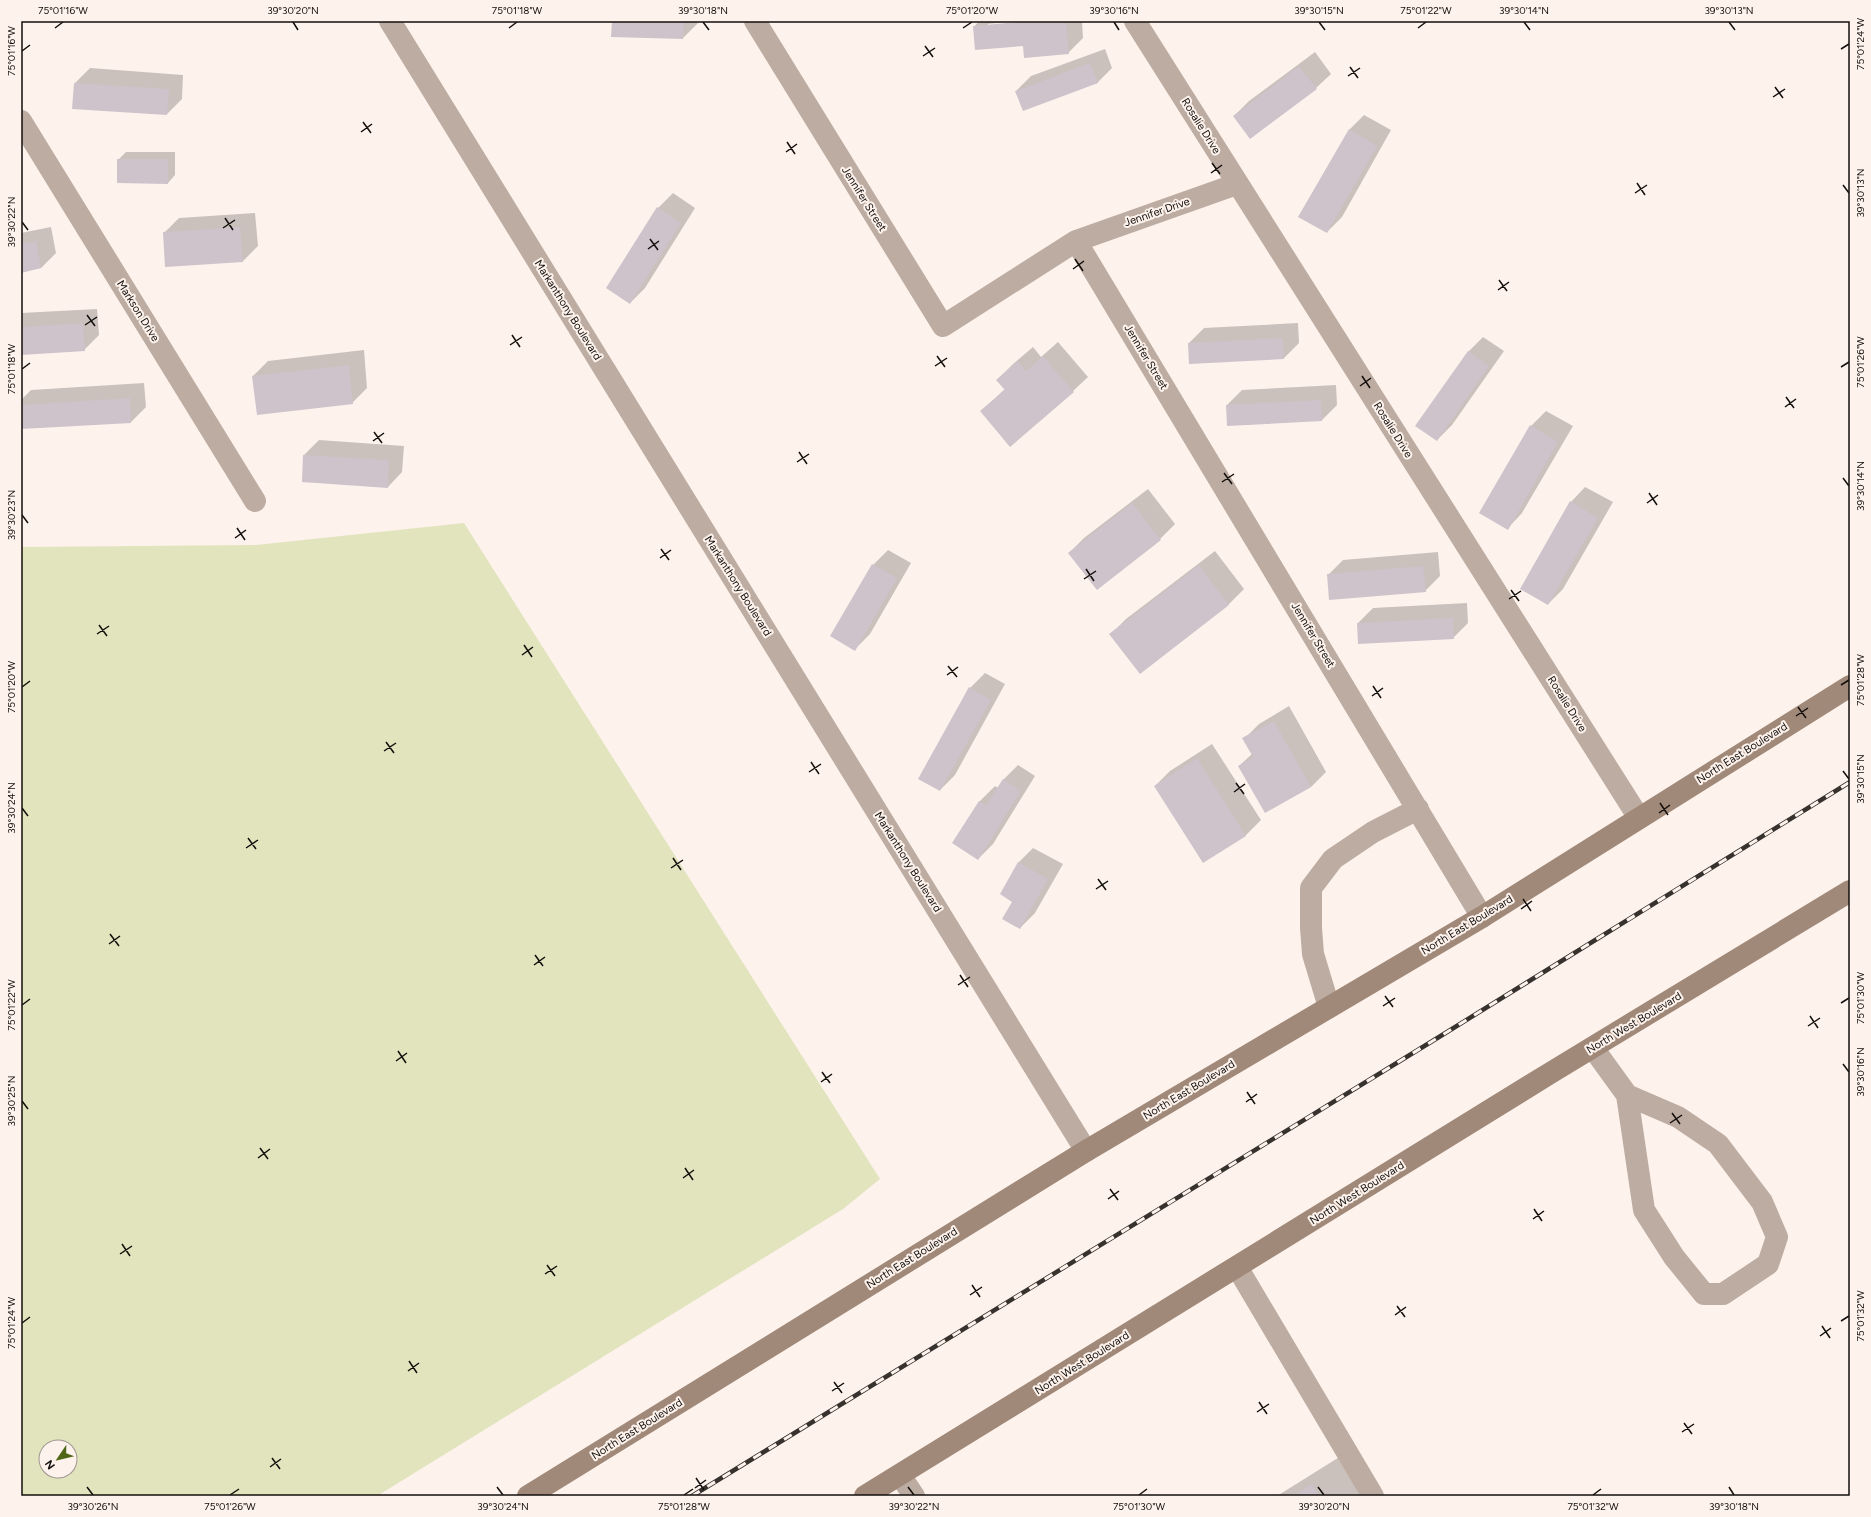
<svg xmlns="http://www.w3.org/2000/svg" width="1871" height="1517" font-family="Figtree,sans-serif">
<style>
.green{fill:#e1e4bd;fill-rule:evenodd}
.shadow{fill:#0003}
.building{fill:#cec2cb}
.lines{fill:none;stroke-linecap:round;stroke-linejoin:round}
.service{stroke:#bdaca1;stroke-width:22}
.secondary{stroke:#a18979;stroke-width:22}
.rail-casing{stroke:#37322e;stroke-width:4.5}
.rail{stroke:#fdf2ec;stroke-width:3;stroke-dasharray:9;stroke-linecap:butt}
.ticks{fill:none;stroke:#130f0c;stroke-width:1.5}
.labels{text-anchor:middle;dominant-baseline:central;stroke-width:4;stroke-linejoin:round;paint-order:stroke}
.street-label{font-size:11px;fill:#130f0c;stroke:#fdf2ec}
.neatline{fill:none;stroke:#130f0c;stroke-width:1.5}
.ticks-label{font-size:10px;text-anchor:middle;fill:#130f0c}
</style>
<rect width="100%" height="100%" fill="#fdf2ec"/>
<path class="green" d="M464,523L880,1179L843,1209L377,1496H21V547L256,545ZM46,1447H70V1471H46Z"/>
<path class="shadow" d="M613,21H698V23L683,38Z
M979,21H1019L988,24V26L1041,21H1082L1083,38L1068,53L1024,45L974,27Z
M1105,49L1112,68L1097,83L1016,91L1031,76Z
M1315,52L1331,74L1316,88L1234,116L1249,101Z
M90,68L183,75L182,99L167,114L75,83Z
M1364,115L1391,130L1342,217L1327,232L1349,130Z
M126,152H175V175L168,183L118,160Z
M673,193L695,208L645,288L630,303L658,208Z
M255,213L258,246L243,261L164,233L179,218Z
M51,227L56,253L41,268L21,272V233Z
M97,309L99,335L84,350L21,354V313Z
M1298,323L1299,343L1284,358L1189,343L1204,328Z
M1483,337L1504,351L1452,425L1437,440L1468,352Z
M1058,342L1088,377L1073,391L981,411L1005,389L997,380L1012,365L1033,347L1041,357Z
M364,350L367,388L352,403L253,376L268,361Z
M144,383L146,407L131,422L21,428V400L31,390Z
M1336,385L1337,405L1322,420L1228,425L1227,405L1242,390Z
M1546,411L1573,426L1522,513L1508,528L1531,426Z
M319,440L404,446L402,472L388,487L304,455Z
M1585,487L1613,502L1563,589L1548,604L1571,502Z
M1148,489L1175,524L1160,539L1097,589L1069,553L1084,538Z
M888,550L911,563L870,634L855,649L873,565Z
M1215,551L1244,589L1229,604L1140,673L1111,634L1126,619Z
M1438,552L1440,576L1425,591L1328,575L1343,560Z
M1467,603L1468,623L1453,638L1359,643L1358,623L1373,608Z
M985,673L1005,684L955,775L940,790L970,688Z
M1289,706L1326,772L1311,787L1265,812L1239,766L1252,754L1244,739L1259,724Z
M1212,744L1261,820L1246,835L1203,862L1155,786L1170,771Z
M1018,765L1035,776L993,844L978,859L954,843L980,801L995,786L998,788L1003,780Z
M1033,848L1063,864L1035,913L1020,928L1014,901L1019,862Z
M1341,1456L1366,1496H1277Z"/>
<path class="building" d="M612,21H684L683,39L611,37Z
M1030,21H1066L1069,54L1024,58L1023,46L975,50L973,26Z
M1090,63L1098,83L1023,111L1015,91Z
M1299,66L1317,89L1250,139L1233,116Z
M74,83L169,89L167,115L72,109Z
M1349,129L1377,146L1327,233L1298,217Z
M117,159H168V184L117,183Z
M657,207L681,223L630,304L606,288Z
M240,227L243,262L165,267L163,232Z
M36,241L41,268L21,273V244Z
M83,323L85,351L21,355V327Z
M1283,338L1284,359L1189,364L1188,343Z
M1468,351L1489,366L1437,441L1415,426Z
M1043,356L1074,392L1010,447L980,411L1005,390L996,380L1018,361L1026,371Z
M349,365L353,404L257,415L252,376Z
M130,398L131,423L21,429V405Z
M1321,400L1322,421L1227,426L1226,405Z
M1530,425L1558,442L1508,530L1479,513Z
M303,455L389,460L388,488L302,482Z
M1570,501L1598,518L1548,605L1520,589Z
M1132,503L1161,540L1097,590L1068,553Z
M872,564L897,578L855,651L830,636Z
M1199,565L1229,605L1140,674L1109,634Z
M1423,566L1426,592L1329,600L1327,574Z
M1453,618L1454,639L1358,644L1357,623Z
M969,687L991,700L940,791L918,779Z
M1274,721L1311,787L1265,813L1238,766L1253,757L1242,738Z
M1197,758L1246,836L1203,863L1154,786Z
M1003,779L1021,791L978,860L952,843L979,801L986,805Z
M1018,862L1048,879L1020,929L1002,919L1012,902L1000,894Z
M1312,1484L1319,1496H1293Z"/>
<g class="lines">
<path class="service" d="M390,21L1086,1151
M755,21L943,326L1076,241L1482,917
M1135,21L1639,818
M21,121L255,501
M1076,241L1237,184
M1329,1007L1313,954L1311,928V888L1333,859L1373,832L1418,809
M1593,1048L1627,1095L1644,1210L1674,1257L1704,1294H1723L1768,1264L1777,1237L1762,1202L1718,1144L1678,1117L1627,1095
M1237,1267L1373,1496
M900,1475L914,1496"/>
<path class="secondary" d="M528,1496L1086,1151L1482,917L1850,686
M865,1496L1552,1072L1850,891"/>
<g class="rail-casing">
<path id="rail" d="M692,1496L1439,1037L1850,782"/>
</g>
<use href="#rail" class="rail"/>
</g>
<path class="ticks" d="M293,22L298,30M703,22L709,30M1114,22L1119,30M1319,22L1325,30M1524,22L1530,30M1729,22L1735,30M55,28L63,22M509,28L517,22M963,28L972,22M1418,28L1426,22M925,46L933,57M1841,49L1849,44M22,51L30,45M923,56L935,48M1350,67L1358,78M1348,76L1360,68M1775,87L1783,98M1773,97L1785,89M363,122L371,133M361,132L372,124M787,142L795,154M786,152L797,144M1212,163L1220,174M1211,173L1222,165M1637,183L1645,195M1843,185L1849,193M1635,193L1647,185M225,218L233,230M22,222L28,230M223,228L235,220M650,239L658,250M648,249L659,241M1075,259L1083,271M1073,269L1084,261M1499,280L1507,291M1498,290L1509,282M87,315L95,326M85,325L97,317M512,335L520,347M510,345L522,337M937,356L945,367M935,366L947,358M1841,367L1849,362M22,369L30,363M1362,376L1370,388M1360,386L1371,378M1786,397L1794,408M1785,407L1796,399M374,432L382,443M373,441L384,433M799,452L807,464M797,462L809,454M1224,473L1232,484M1843,478L1849,486M1222,482L1234,474M1649,493L1657,505M1647,503L1658,495M22,515L28,523M237,528L245,540M235,538L246,530M661,549L669,560M660,558L671,550M1086,569L1094,581M1084,579L1096,571M1511,590L1519,601M1509,599L1521,591M99,625L107,636M97,634L109,626M524,645L532,657M522,655L533,647M948,666L957,677M947,675L958,667M1841,685L1849,680M1373,686L1381,698M22,687L30,681M1372,696L1383,688M1798,707L1806,718M1796,716L1808,708M386,742L394,753M384,751L396,743M811,762L819,774M1843,771L1849,779M809,772L821,764M1236,783L1244,794M1234,792L1245,784M1660,803L1668,815M22,808L28,816M1659,813L1670,805M248,838L256,849M246,848L258,840M673,858L681,870M671,868L683,860M1098,879L1106,890M1096,889L1108,881M1523,899L1531,911M1521,909L1532,901M110,934L119,946M109,944L120,936M535,955L543,966M534,965L545,957M960,975L968,987M958,985L970,977M1385,996L1393,1007M1841,1003L1849,998M22,1005L30,999M1383,1006L1395,998M1810,1016L1818,1028M1808,1026L1820,1018M398,1051L406,1063M396,1061L407,1053M1843,1064L1849,1072M822,1072L830,1083M821,1082L832,1074M1247,1092L1255,1104M22,1101L28,1109M1246,1102L1257,1094M1672,1113L1680,1124M1670,1123L1682,1115M260,1148L268,1159M258,1158L270,1149M685,1168L693,1180M683,1178L694,1170M1110,1189L1118,1200M1108,1199L1119,1191M1534,1209L1542,1221M1533,1219L1544,1211M122,1244L130,1256M120,1254L132,1246M547,1265L555,1276M545,1274L557,1266M972,1285L980,1297M970,1295L982,1287M1397,1306L1405,1317M1395,1315L1406,1307M1841,1321L1849,1316M22,1323L30,1317M1822,1326L1830,1338M1820,1336L1831,1328M409,1361L417,1373M408,1371L419,1363M834,1382L842,1393M832,1391L844,1383M1259,1402L1267,1414M1257,1412L1269,1404M1684,1423L1692,1434M1682,1432L1694,1424M272,1458L280,1469M270,1467L281,1459M696,1478L704,1490M87,1487L93,1495M497,1487L503,1495M908,1487L914,1495M1318,1487L1324,1495M1729,1487L1734,1495M695,1488L706,1480M230,1495L239,1489M684,1495L693,1489M1139,1495L1147,1489M1593,1495L1601,1489"/>
<g class="labels">
<g class="street-label">
<text transform="translate(1201 126) rotate(58)">Rosalie Drive</text>
<text transform="translate(864 199) rotate(58)">Jennifer Street</text>
<text transform="translate(1157 212) rotate(-19)">Jennifer Drive</text>
<text transform="translate(568 310) rotate(58)">Markanthony Boulevard</text>
<text transform="translate(138 311) rotate(58)">Markson Drive</text>
<text transform="translate(1146 357) rotate(59)">Jennifer Street</text>
<text transform="translate(1393 430) rotate(58)">Rosalie Drive</text>
<text transform="translate(738 586) rotate(58)">Markanthony Boulevard</text>
<text transform="translate(1313 635) rotate(59)">Jennifer Street</text>
<text transform="translate(1567 704) rotate(58)">Rosalie Drive</text>
<text transform="translate(1742 753) rotate(-32)">North East Boulevard</text>
<text transform="translate(908 862) rotate(58)">Markanthony Boulevard</text>
<text transform="translate(1467 925) rotate(-31)">North East Boulevard</text>
<text transform="translate(1634 1023) rotate(-31)">North West Boulevard</text>
<text transform="translate(1189 1090) rotate(-31)">North East Boulevard</text>
<text transform="translate(1357 1193) rotate(-32)">North West Boulevard</text>
<text transform="translate(912 1258) rotate(-32)">North East Boulevard</text>
<text transform="translate(1082 1363) rotate(-32)">North West Boulevard</text>
<text transform="translate(637 1429) rotate(-32)">North East Boulevard</text>
</g>
</g>
<rect width="1871" height="1517" fill="none" stroke="#fdf2ec" stroke-width="44"/>
<g transform="translate(58 1459) rotate(235)"><circle r="19" fill="#fdf2ec" stroke="#9f9792"/>
<path d="M0-3L7 15L0 10L-7 15Z" fill="#4e6615"/>
<text y="-6" font-size="11" font-weight="bold" text-anchor="middle" fill="#130f0c">N</text>
</g>
<rect x="22" y="22" width="1827" height="1473" class="neatline"/>
<g class="ticks-label">
<text x="63" y="14">75°01'16"W</text>
<text x="293" y="14">39°30'20"N</text>
<text x="517" y="14">75°01'18"W</text>
<text x="703" y="14">39°30'18"N</text>
<text x="972" y="14">75°01'20"W</text>
<text x="1114" y="14">39°30'16"N</text>
<text x="1319" y="14">39°30'15"N</text>
<text x="1426" y="14">75°01'22"W</text>
<text x="1524" y="14">39°30'14"N</text>
<text x="1729" y="14">39°30'13"N</text>
<text transform="translate(1860 44) rotate(-90)" y="4">75°01'24"W</text>
<text transform="translate(11 51) rotate(-90)" y="4">75°01'16"W</text>
<text transform="translate(1860 193) rotate(-90)" y="4">39°30'13"N</text>
<text transform="translate(11 222) rotate(-90)" y="4">39°30'22"N</text>
<text transform="translate(1860 362) rotate(-90)" y="4">75°01'26"W</text>
<text transform="translate(11 369) rotate(-90)" y="4">75°01'18"W</text>
<text transform="translate(1860 486) rotate(-90)" y="4">39°30'14"N</text>
<text transform="translate(11 515) rotate(-90)" y="4">39°30'23"N</text>
<text transform="translate(1860 680) rotate(-90)" y="4">75°01'28"W</text>
<text transform="translate(11 687) rotate(-90)" y="4">75°01'20"W</text>
<text transform="translate(1860 779) rotate(-90)" y="4">39°30'15"N</text>
<text transform="translate(11 808) rotate(-90)" y="4">39°30'24"N</text>
<text transform="translate(1860 998) rotate(-90)" y="4">75°01'30"W</text>
<text transform="translate(11 1005) rotate(-90)" y="4">75°01'22"W</text>
<text transform="translate(1860 1072) rotate(-90)" y="4">39°30'16"N</text>
<text transform="translate(11 1101) rotate(-90)" y="4">39°30'25"N</text>
<text transform="translate(1860 1316) rotate(-90)" y="4">75°01'32"W</text>
<text transform="translate(11 1323) rotate(-90)" y="4">75°01'24"W</text>
<text x="93" y="1510">39°30'26"N</text>
<text x="230" y="1510">75°01'26"W</text>
<text x="503" y="1510">39°30'24"N</text>
<text x="684" y="1510">75°01'28"W</text>
<text x="914" y="1510">39°30'22"N</text>
<text x="1139" y="1510">75°01'30"W</text>
<text x="1324" y="1510">39°30'20"N</text>
<text x="1593" y="1510">75°01'32"W</text>
<text x="1734" y="1510">39°30'18"N</text>
</g>
</svg>
